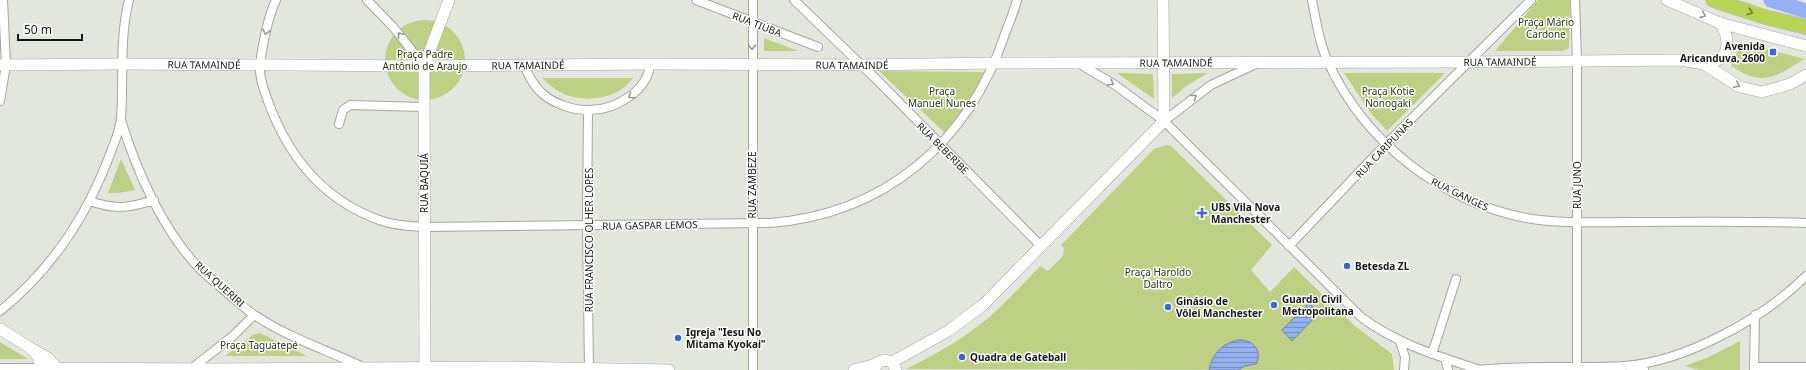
<svg xmlns="http://www.w3.org/2000/svg" width="1806" height="370" font-family="'Noto Sans',sans-serif">
<style>
.green{fill:#bdd084}
.water{fill:url(#water-rules);stroke:#6f82af}
.lines{fill:none;stroke-linecap:round;stroke-linejoin:round}
.river{stroke:#96b1f2;stroke-width:15}
.street-casing{stroke:#a4a69e;stroke-width:10}
.secondary-casing{stroke:#a4a69e;stroke-width:12}
.highway-casing{stroke:#c2c2c2;stroke-width:16}
.street{stroke:#fff;stroke-width:8}
.secondary{stroke:#fff;stroke-width:11}
.highway{stroke:#b8d456;stroke-width:14}
.oneway{stroke:#6f7e38}
.oneway2{stroke:#969695}
.poi-dot{fill:#3f66d8;stroke:#fff;stroke-width:1.5}
.labels{text-anchor:middle;dominant-baseline:central;stroke-width:3;stroke-linejoin:round;paint-order:stroke}
.park-label{font-size:10px;fill:#2c350d;stroke:#fff}
.street-label{font-size:10px;fill:#151613;stroke:#fff}
.poi-label{font-size:10px;font-weight:bold;fill:#151613;stroke:#fff;text-anchor:start}
</style>
<defs>
<pattern id="water-rules" width="6" height="5" patternUnits="userSpaceOnUse"><rect width="6" height="5" fill="#96b1f2"/><path d="M0 2.5h6" fill="none" stroke="#798fc3"/></pattern>
</defs>
<rect width="100%" height="100%" fill="#e3e6dd"/>
<path class="green" d="M1538,0H1570L1569,48L1562,51H1495Z
M385 60a40 40 0 1 1 80 0a40 40 0 1 1-80 0Z
M764,38L798,51H764Z
M1741,43L1805,59C1775,76 1765,88 1731,66Z
M879,71L984,72L968,104L945,133Z
M1117,73L1153,74L1154,99Z
M1208,73L1186,86L1172,98V74Z
M1344,73H1445L1387,131L1371,113Z
M542,78H633C619,99 584,104 562,93C555,90 548,83 542,78Z
M1166,145L1171,146L1272,245L1251,270L1270,292L1294,267L1355,326L1392,354L1394,370L906,369C935,355 963,339 987,319C1006,303 1023,284 1040,266L1048,271L1063,256L1064,248L1061,245L1065,241L1154,149Z
M121,159L135,190L119,193H108Z
M260,333L307,356H225L253,335Z
M1740,341V370H1699L1685,366L1709,357Z
M0,342L28,359H0Z"/>
<path class="water" d="M1309,303L1319,313L1292,341L1282,330Z
M1240,340C1253,340 1263,351 1256,364L1245,366L1238,370H1209C1212,354 1223,342 1240,340Z"/>
<g class="lines">
<path class="river" d="M1771,0L1806,11"/>
<g class="street-casing">
<path id="street" d="M276,0C268,17 262,46 260,65C259,79 266,96 271,109C292,162 327,202 382,221C396,226 410,226 424,227L770,223C885,214 969,142 1005,34C1009,23 1014,12 1017,0
M367,0L394,28L424,66
M696,0L818,47
M753,0V370
M794,0L879,82L1040,245
M1312,0C1316,20 1319,43 1328,62C1365,142 1440,201 1526,218C1561,224 1597,222 1632,222C1690,222 1748,221 1806,223
M1575,0L1577,61V370
M1078,63L1115,85L1164,121L1361,317C1397,344 1438,356 1480,370
M524,65C529,76 534,87 544,95C555,104 573,110 587,110C613,111 648,92 650,64
M0,101L6,65L3,0
M588,111L587,220L589,369
M121,120C136,170 163,231 200,269C210,279 222,288 232,297C240,303 247,311 256,316C289,338 327,350 363,367
M1164,121L1211,85L1258,63
M339,124L343,110L350,105L424,107
M90,201C115,210 129,208 154,200
M1289,246L1386,144L1531,0
M0,311C50,271 84,220 107,162C112,148 120,132 121,118C124,79 119,39 129,0
M1400,342L1405,357L1404,370
M1432,354L1456,279
M1445,358L1448,370
M1630,367L1644,370
M1754,367H1806
M0,368H42
M191,369L233,336L254,315
M1479,370C1527,364 1576,369 1624,366C1685,362 1764,318 1806,276
M1754,370L1755,315"/>
</g>
<g class="secondary-casing">
<g id="secondary">
<path d="M1667,0L1720,23L1806,46"/>
<path d="M1704,64C1708,63 1713,63 1716,61C1732,54 1728,34 1720,23"/>
<path id="s1" d="M0,65L122,64L424,66L650,64L862,65L994,63L1469,62L1680,60L1704,64L1740,87L1762,92L1790,84L1806,75"/>
<path d="M0,329L32,349"/>
<path d="M892,362L948,331L983,305L1164,121L1163,0"/>
<path d="M57,368L48,358L32,349L38,357L42,368L209,369L504,367L669,370"/>
<path d="M425,370L424,66L449,0"/>
<path d="M854,370L876,364"/>
<path d="M874,370L878,362L885,360L892,362L896,370"/>
</g>
</g>
<g class="highway-casing">
<path id="highway" d="M1713,0L1765,17L1806,27"/>
</g>
<use href="#street" class="street"/>
<use href="#secondary" class="secondary"/>
<use href="#highway" class="highway"/>
</g>
<defs><path id="oneway-chevron" d="M-2-3.5L2.5 0L-2 3.5" fill="none" stroke-width="1.6" stroke-linecap="round" stroke-linejoin="round"/></defs>
<use class="oneway" href="#oneway-chevron" transform="translate(1750 12) rotate(18)"/>
<g class="oneway2">
<use href="#oneway-chevron" transform="translate(1703 15) rotate(23)"/>
<use href="#oneway-chevron" transform="translate(266 32) rotate(102)"/>
<use href="#oneway-chevron" transform="translate(400 35) rotate(-128)"/>
<use href="#oneway-chevron" transform="translate(752 47) rotate(92)"/>
<use href="#oneway-chevron" transform="translate(1111 83) rotate(30)"/>
<use href="#oneway-chevron" transform="translate(1737 85) rotate(26)"/>
<use href="#oneway-chevron" transform="translate(631 96) rotate(145)"/>
<use href="#oneway-chevron" transform="translate(1194 97) rotate(-37)"/>
</g>
<g class="poi-dot">
<rect x="1769" y="48" width="8" height="8" rx="2"/>
<path d="M1200 207h4v4h4v4h-4v4h-4v-4h-4v-4h4z"/>
<circle cx="1347" cy="266" r="4"/>
<circle cx="1274" cy="305" r="4"/>
<circle cx="1168" cy="307" r="4"/>
<circle cx="678" cy="338" r="4"/>
<circle cx="962" cy="357" r="4"/>
</g>
<g class="labels">
<g class="park-label">
<text x="1546" y="22">Praça Mário<tspan x="1546" dy="12">Cardone</tspan></text>
<text x="425" y="54">Praça Padre<tspan x="425" dy="12">Antônio de Araujo</tspan></text>
<text x="942" y="91">Praça<tspan x="942" dy="12">Manuel Nunes</tspan></text>
<text x="1388" y="91">Praça Kotie<tspan x="1388" dy="12">Nonogaki</tspan></text>
<text x="1158" y="272">Praça Haroldo<tspan x="1158" dy="12">Daltro</tspan></text>
<text x="259" y="345">Praça Taguatepé</text>
</g>
<g class="street-label">
<text transform="translate(757 24) rotate(21)">RUA TIÚBA</text>
<text stroke="none"><textPath href="#s1" startOffset="1176">RUA TAMAINDÉ</textPath></text>
<text stroke="none"><textPath href="#s1" startOffset="1500">RUA TAMAINDÉ</textPath></text>
<text stroke="none"><textPath href="#s1" startOffset="204">RUA TAMAINDÉ</textPath></text>
<text stroke="none"><textPath href="#s1" startOffset="528">RUA TAMAINDÉ</textPath></text>
<text stroke="none"><textPath href="#s1" startOffset="852">RUA TAMAINDÉ</textPath></text>
<text transform="translate(943 148) rotate(45)">RUA BEBERIBE</text>
<text transform="translate(1384 148) rotate(-46)">RUA CARIPUNAS</text>
<text transform="translate(424 183) rotate(-90)">RUA BAQUIÁ</text>
<text transform="translate(752 185) rotate(-90)">RUA ZAMBEZE</text>
<text transform="translate(1577 185) rotate(-90)">RUA JUNO</text>
<text transform="translate(1460 194) rotate(26)">RUA GANGES</text>
<text transform="translate(650 225) rotate(-1)">RUA GASPAR LEMOS</text>
<text transform="translate(589 240) rotate(-90)">RUA FRANCISCO OLHER LOPES</text>
<text transform="translate(220 284) rotate(42)">RUA QUERIRI</text>
</g>
<g class="poi-label">
<text x="1765" y="46" text-anchor="end">Avenida<tspan x="1765" dy="12">Aricanduva, 2600</tspan></text>
<text x="1211" y="207">UBS Vila Nova<tspan x="1211" dy="12">Manchester</tspan></text>
<text x="1355" y="266">Betesda ZL</text>
<text x="1282" y="299">Guarda Civil<tspan x="1282" dy="12">Metropolitana</tspan></text>
<text x="1176" y="301">Ginásio de<tspan x="1176" dy="12">Vôlei Manchester</tspan></text>
<text x="686" y="332">Igreja "Iesu No<tspan x="686" dy="12">Mitama Kyokai"</tspan></text>
<text x="970" y="357">Quadra de Gateball</text>
</g>
</g>
<path d="M18 34v6h64v-6" fill="none" stroke="#151613" stroke-width="2"/>
<text x="24" y="34" font-size="12" fill="#151613" stroke="#ffffff" stroke-width="3" paint-order="stroke">50 m</text>
</svg>
